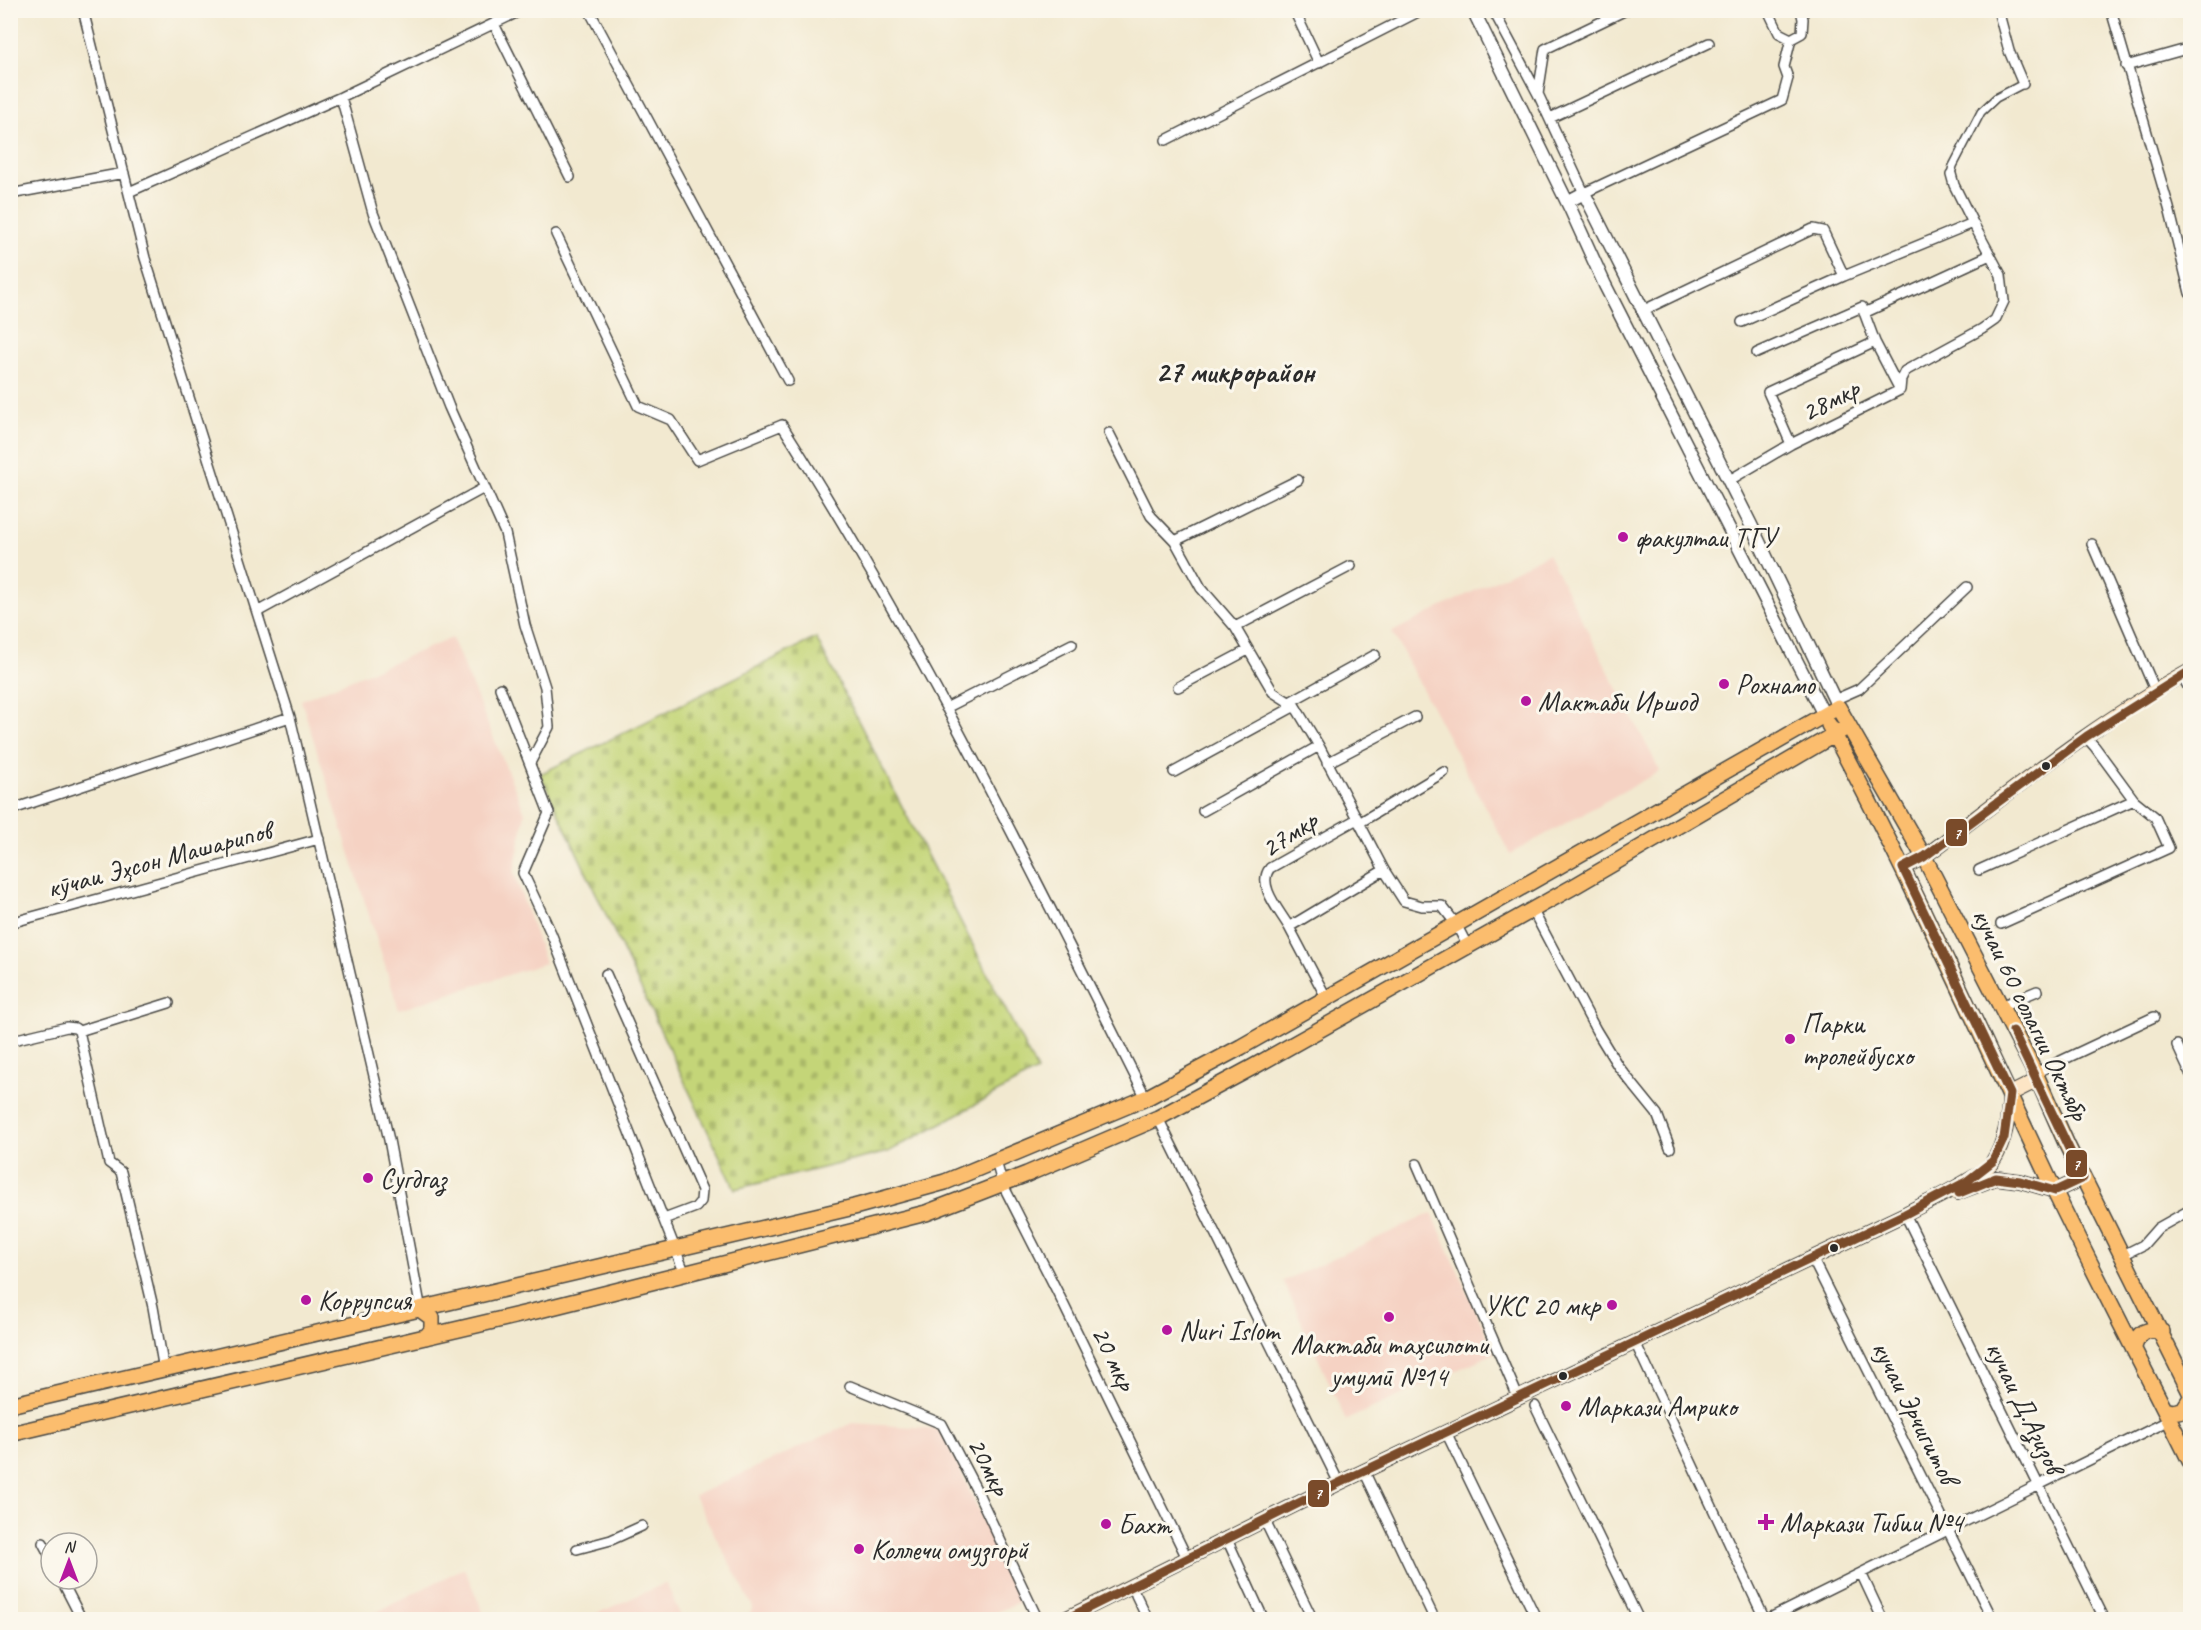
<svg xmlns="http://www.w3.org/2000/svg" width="2201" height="1630" font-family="Caveat,sans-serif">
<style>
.built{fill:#f5d2c3}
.cemetery{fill:url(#cemetery-stones);stroke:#788052;stroke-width:1.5}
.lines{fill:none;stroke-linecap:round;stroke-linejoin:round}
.pedestrian-casing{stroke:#494844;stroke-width:10}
.minor-casing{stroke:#494844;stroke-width:12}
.tertiary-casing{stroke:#494844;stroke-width:15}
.secondary-casing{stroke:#494844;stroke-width:16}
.trunk-casing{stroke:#494844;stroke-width:18}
.pedestrian{stroke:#fff;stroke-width:7}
.minor{stroke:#fff;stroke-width:9}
.tertiary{stroke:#fff;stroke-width:12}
.secondary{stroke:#fde5c5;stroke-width:14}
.trunk{stroke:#fbbd6e;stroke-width:15}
.bus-1-casing{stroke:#fbf7ec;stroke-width:14}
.bus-1{stroke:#7a4b2a;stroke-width:9}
.poi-dot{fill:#b5179e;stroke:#fbf7ec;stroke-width:2}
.bus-dot{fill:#2b2b2b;stroke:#fbf7ec;stroke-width:2}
.labels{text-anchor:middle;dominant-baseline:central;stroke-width:6;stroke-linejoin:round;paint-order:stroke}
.street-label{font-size:28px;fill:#2b2b2b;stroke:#fbf7ec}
.poi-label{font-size:28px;fill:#2b2b2b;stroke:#fbf7ec;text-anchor:start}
.neighbourhood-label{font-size:30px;font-weight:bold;fill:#2b2b2b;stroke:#fbf7ec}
.line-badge{stroke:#fbf7ec;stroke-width:2}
.badge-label{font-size:16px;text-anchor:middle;font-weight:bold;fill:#fff}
</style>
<defs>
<pattern id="cemetery-stones" width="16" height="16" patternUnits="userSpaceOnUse" patternTransform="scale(1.5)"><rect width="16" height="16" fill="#c4d578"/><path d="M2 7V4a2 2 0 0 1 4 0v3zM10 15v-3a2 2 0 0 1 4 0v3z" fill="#a9b768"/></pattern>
</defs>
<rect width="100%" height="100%" fill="#fbf7ec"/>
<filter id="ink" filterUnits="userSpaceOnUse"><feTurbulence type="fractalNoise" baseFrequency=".0167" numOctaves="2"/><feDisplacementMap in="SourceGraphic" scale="12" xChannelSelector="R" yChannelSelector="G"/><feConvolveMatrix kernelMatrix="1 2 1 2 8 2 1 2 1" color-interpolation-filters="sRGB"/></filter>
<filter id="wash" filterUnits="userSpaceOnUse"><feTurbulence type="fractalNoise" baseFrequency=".008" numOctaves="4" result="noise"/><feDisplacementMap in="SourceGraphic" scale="24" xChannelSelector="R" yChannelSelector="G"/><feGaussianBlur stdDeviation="1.35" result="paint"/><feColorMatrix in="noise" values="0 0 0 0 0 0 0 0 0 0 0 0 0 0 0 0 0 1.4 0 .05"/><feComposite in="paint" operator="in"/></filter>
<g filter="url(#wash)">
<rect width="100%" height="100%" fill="#f2e9d0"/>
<path class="built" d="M1548,554L1660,771L1510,854L1392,632Z
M452,638L525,813L514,873L545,963L399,1010L301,700Z
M1432,1213L1495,1353L1346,1420L1283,1281Z
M852,1423L941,1429L1021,1601L982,1619H747L753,1607L694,1496Z
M464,1568L486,1619H363Z
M666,1583L682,1619H585Z"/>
<path class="cemetery" d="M816,638L1037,1071L888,1152L735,1189L540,774Z"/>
</g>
<g filter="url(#ink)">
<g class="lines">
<g class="pedestrian-casing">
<path id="pedestrian" d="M1951,174L1953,166L1981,112L1996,98L2023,84
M2181,676L2190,692"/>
</g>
<g class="minor-casing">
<path id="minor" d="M77,10L84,14L145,258L290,717L389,1140L421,1310
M589,10L788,381
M1294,10L1319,63
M1493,10L1538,94
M1626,10L1545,49L1538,94L1584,193L1782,100L1788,78L1784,67L1791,39
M1768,10L1779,33L1791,39L1802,33L1803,19L1801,10
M1998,10L2009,51L2023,84
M2111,10L2169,208L2190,293
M494,24L570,177
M2126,66L2190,48
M341,97L373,213L449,407L505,533L525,625L545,687L549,727L530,763
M1550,118L1709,43
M1166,140L1422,10
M1951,174L1954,185L1973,223
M129,192L341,97L522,10
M10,194L124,173
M556,234L638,406L671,420L697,460L782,425C919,640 1031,870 1146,1098
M1642,311L1813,229L1823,231L1844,276L1742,322
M1864,313L1990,255
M1875,342L1899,388
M1757,353L1862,307L1875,342L1768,392L1791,444L1900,390L1901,379L1905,371L1982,329L1995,320L2004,301L2001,275L1973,223L1844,276
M1109,433L1151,516L1175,541L1201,588L1235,627L1273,692L1295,706L1319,746L1384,870L1404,901L1422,906H1442L1456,924L1467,945
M1728,481L1791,444
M1175,541L1298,480
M2092,544L2155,690
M257,612L484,488
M1235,627L1351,566
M1178,687L1248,650
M500,688L549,813L523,873L551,933L685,1274
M1834,700L1859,689L1967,587
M1288,703L1375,655
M946,708L1072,644
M1327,763L1415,717
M1174,772L1295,706
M10,810L290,717
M1203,811L1319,746
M1359,823L1444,772
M1979,870L2134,800
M1532,909L1596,1030L1618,1066L1657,1114L1670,1148
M10,923L319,839
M2001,924L2169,848L2155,817L2134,800L2095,747L2085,736
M1289,927C1280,911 1256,885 1270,868L1357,819
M606,974L702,1190L701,1201L696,1207L664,1219
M1327,999L1289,927L1384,870
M2001,1006L2037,991
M10,1030L12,1035L17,1039L67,1027L75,1028L79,1031L109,1163L121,1172L153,1307L164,1370
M79,1031L169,1003
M2177,1045L2190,1073
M2035,1073L2154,1017
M1158,1118L1339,1483
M996,1161L1002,1183L1057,1291L1187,1558
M1417,1164L1518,1397
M1905,1214L2105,1620
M2123,1255L2143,1245L2158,1228L2190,1210
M1812,1258L1993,1620
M1635,1342L1765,1620
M850,1386L942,1424L978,1493L1038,1620
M1535,1406L1639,1620
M1446,1432L1537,1620
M1364,1471L1435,1620
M1264,1519L1313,1620
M1226,1537L1264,1620
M43,1543L51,1558
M577,1549L611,1540L642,1526
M1861,1573L1883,1620
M61,1579L82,1620
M1136,1595L1148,1620
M1766,1620L2170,1420"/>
</g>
<g class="tertiary-casing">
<path id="tertiary" d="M1473,10L1570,208L1605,285L1824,715
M1567,202L1584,193L1751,525L1838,707"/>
</g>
<g class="secondary-casing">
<path id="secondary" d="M1903,868L1924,857C2011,792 2095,723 2190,671
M1957,1193L1996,1178L2020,1181L2055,1191L2083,1178
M1063,1620L1339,1483L1905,1214C1923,1204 1984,1176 1993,1161C2006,1142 2008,1117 2010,1094L2038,1080"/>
</g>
<g class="trunk-casing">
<path id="trunk" d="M1829,725C1911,877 1980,1034 2054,1190C2098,1281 2145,1370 2190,1461
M421,1310L432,1318V1330L426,1337
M2134,1347C2138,1332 2147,1328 2162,1332
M10,1405L854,1207L945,1182L1146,1098L1241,1047L1838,707L1924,857L2035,1073L2067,1145L2190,1392
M2165,1410L2172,1412L2183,1410L2190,1399
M10,1434L536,1311L926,1213L1027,1174L1158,1118L1253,1067L1573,887L1849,726"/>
</g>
<use href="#pedestrian" class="pedestrian"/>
<use href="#minor" class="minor"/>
<use href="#tertiary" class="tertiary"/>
<use href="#secondary" class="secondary"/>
<use href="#trunk" class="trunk"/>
<g class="bus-1-casing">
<path id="bus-1" d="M1959,1193L1996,1178L2020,1181L2055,1191L2083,1178L2013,1031
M1064,1620L1339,1483L1905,1214L1966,1182L1993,1161L2004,1138L2010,1094L1903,868L1924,857L2087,736L2190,671"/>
</g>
<use href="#bus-1" class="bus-1"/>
</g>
</g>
<g class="poi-dot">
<circle cx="1623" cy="537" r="6"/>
<circle cx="1724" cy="684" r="6"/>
<circle cx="1526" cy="701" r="6"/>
<circle cx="1790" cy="1039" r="6"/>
<circle cx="368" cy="1178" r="6"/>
<circle cx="306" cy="1300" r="6"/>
<circle cx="1612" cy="1305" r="6"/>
<circle cx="1389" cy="1317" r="6"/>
<circle cx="1167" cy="1330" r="6"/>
<circle cx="1566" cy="1406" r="6"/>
<path d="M1763 1513h6v6h6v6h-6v6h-6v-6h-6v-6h6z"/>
<circle cx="1106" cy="1524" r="6"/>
<circle cx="859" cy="1549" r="6"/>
</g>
<g class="bus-dot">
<circle cx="2046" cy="766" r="5"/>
<circle cx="1834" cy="1248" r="5"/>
<circle cx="1563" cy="1376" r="5"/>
</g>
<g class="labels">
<g class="street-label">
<text transform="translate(1830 400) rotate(-27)">28мкр</text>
<text transform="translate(1289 834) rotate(-33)">27мкр</text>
<text transform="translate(159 859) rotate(-15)">кӯчаи Эҳсон Машарипов</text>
<text transform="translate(2031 1014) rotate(64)">кучаи 60 солагии Октябр</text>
<text transform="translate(1114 1358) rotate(64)">20 мкр</text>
<text transform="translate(2025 1407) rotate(64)">кучаи Д.Азизов</text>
<text transform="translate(1915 1412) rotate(63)">кучаи Эрчигитов</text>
<text transform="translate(989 1466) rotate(63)">20мкр</text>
</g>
<g class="poi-label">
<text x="1635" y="537">факултаи ТГУ</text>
<text x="1736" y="684">Рохнамо</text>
<text x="1538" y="701">Мактаби Иршод</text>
<text x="1802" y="1023">Парки<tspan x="1802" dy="32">тролейбусхо</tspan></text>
<text x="380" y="1178">Сугдгаз</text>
<text x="318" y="1300">Коррупсия</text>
<text x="1600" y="1305" text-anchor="end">УКС 20 мкр</text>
<text x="1179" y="1330">Nuri Islom</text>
<text x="1389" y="1344" text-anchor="middle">Мактаби таҳсилоти<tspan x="1389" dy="32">умумӣ №14</tspan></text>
<text x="1578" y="1406">Маркази Амрико</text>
<text x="1780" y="1522">Маркази Тибии №4</text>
<text x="1118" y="1524">Бахт</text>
<text x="871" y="1549">Коллечи омузгорй</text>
</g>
<g class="neighbourhood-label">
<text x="1235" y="372">27 микрорайон</text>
</g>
</g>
<g class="line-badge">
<rect x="1945" y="818" width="23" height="29" rx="6" fill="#7a4b2a"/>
<rect x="2065" y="1149" width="23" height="29" rx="6" fill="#7a4b2a"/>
<rect x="1307" y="1479" width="23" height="29" rx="6" fill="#7a4b2a"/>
</g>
<g class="badge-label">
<text x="1957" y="839">7</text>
<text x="2076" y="1170">7</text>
<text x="1318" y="1499">7</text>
</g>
<rect width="2201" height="1630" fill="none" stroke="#fbf7ec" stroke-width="36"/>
<g transform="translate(69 1561)"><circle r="28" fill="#fbf7ec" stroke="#a8a59f" stroke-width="1.5"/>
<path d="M0-4.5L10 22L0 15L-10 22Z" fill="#b5179e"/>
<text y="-9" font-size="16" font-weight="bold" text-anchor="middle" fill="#2b2b2b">N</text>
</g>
</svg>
